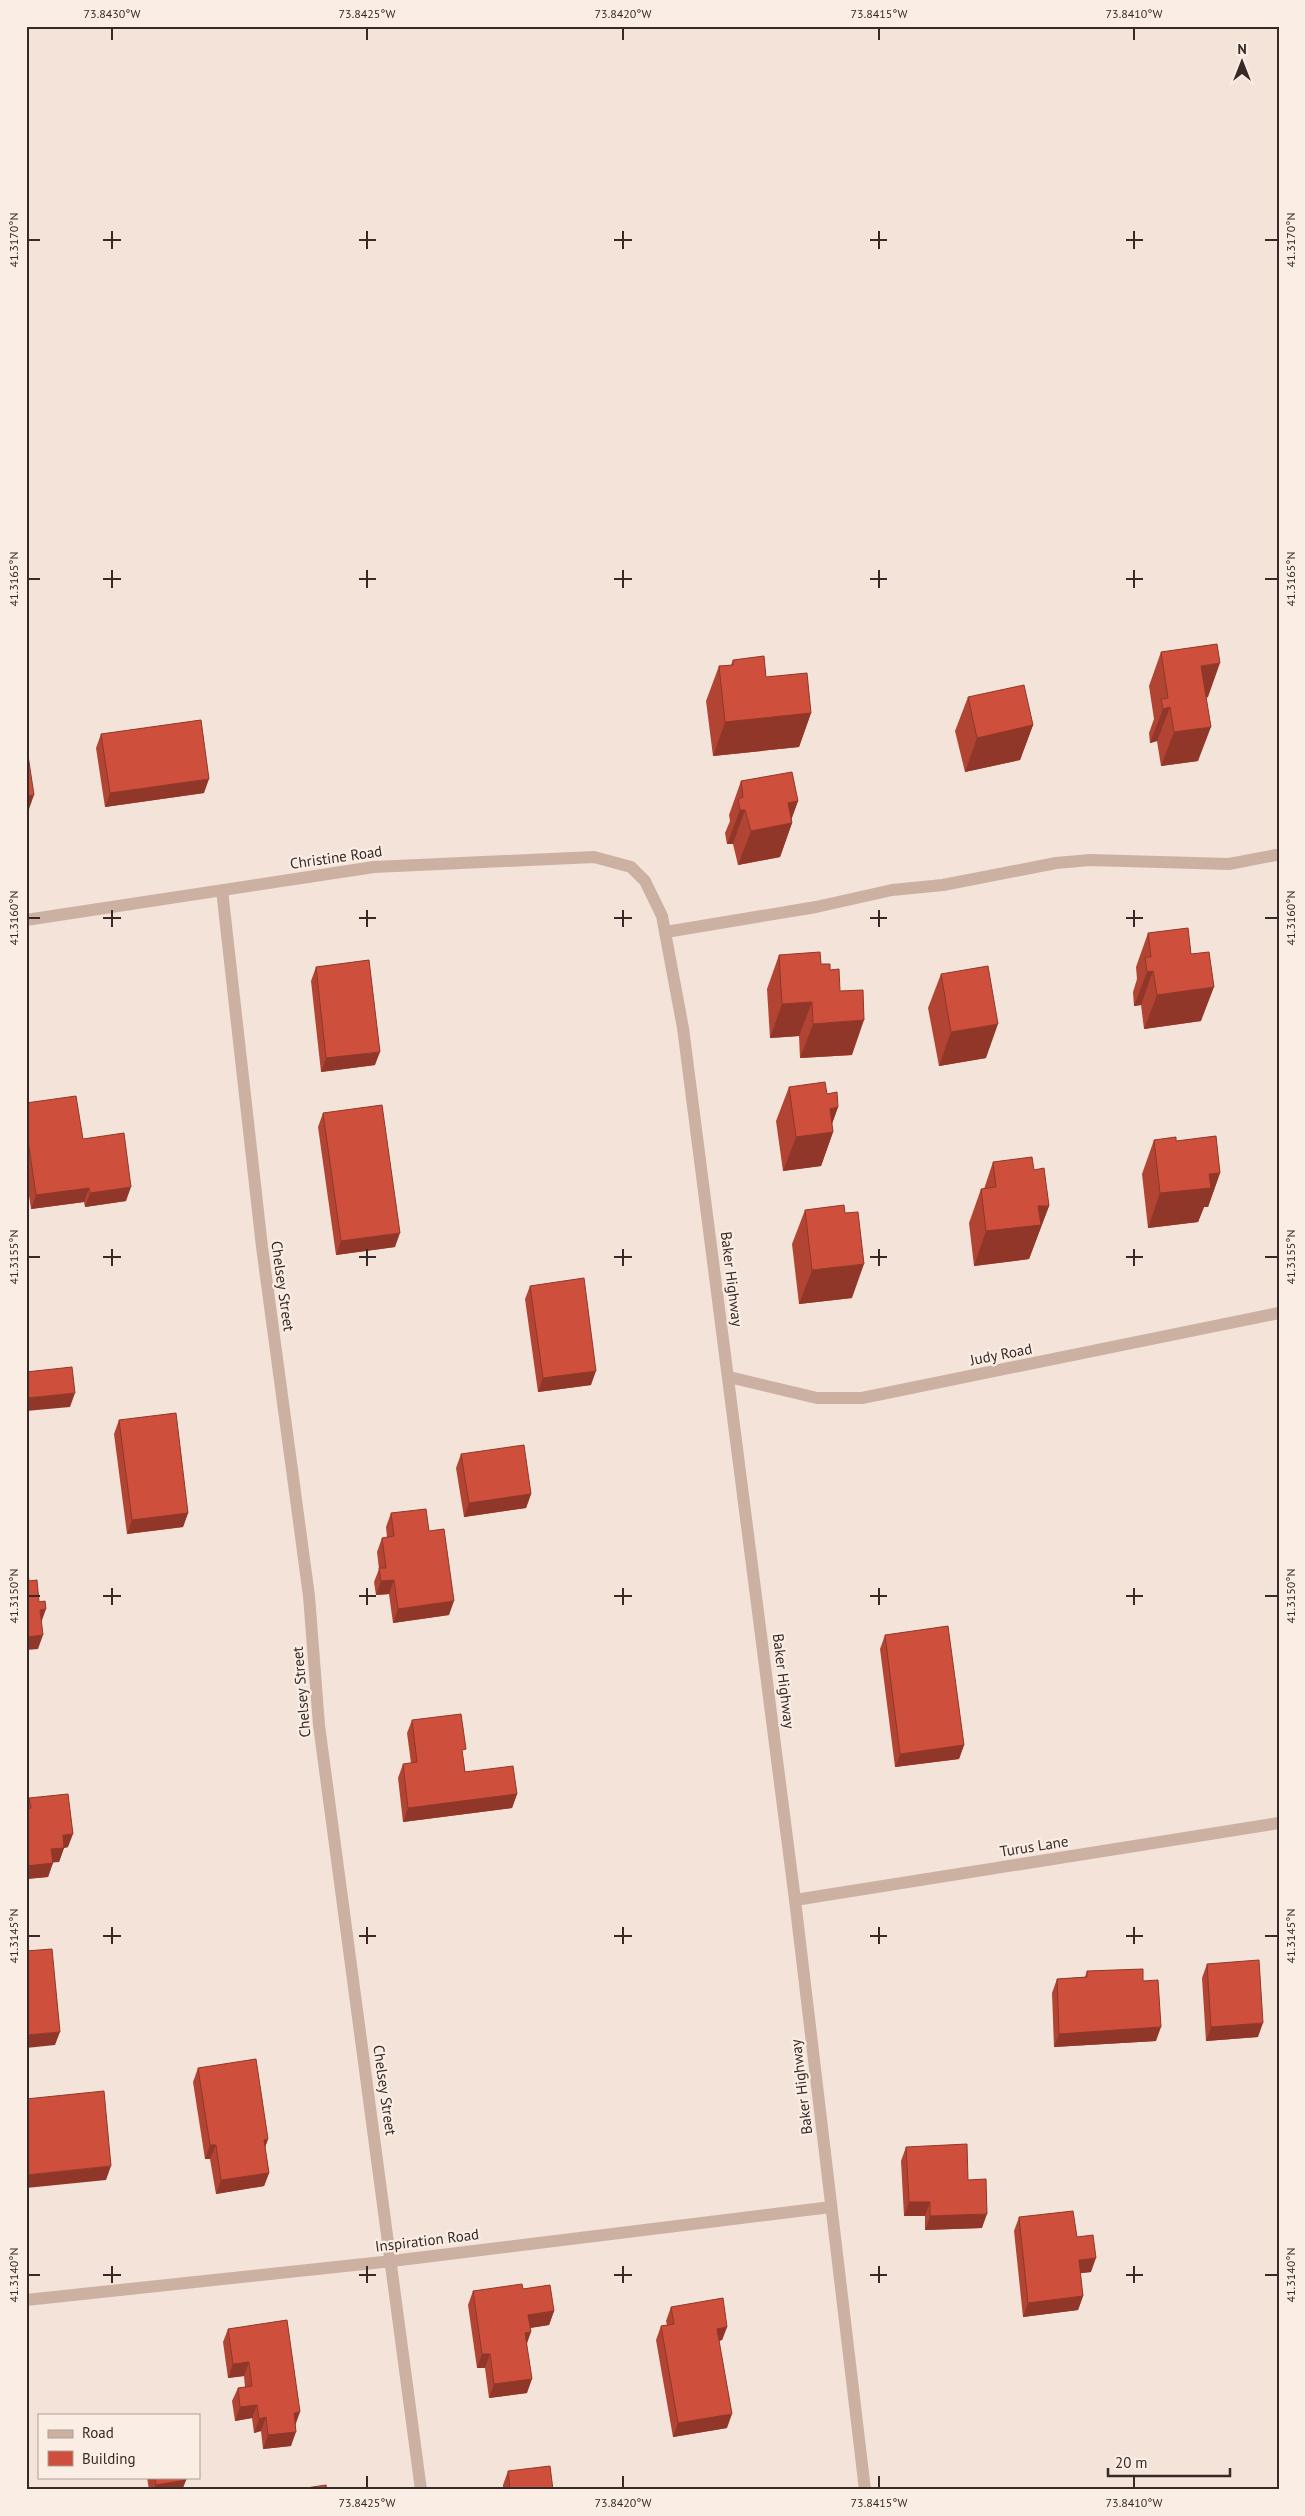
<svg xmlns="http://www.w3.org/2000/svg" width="1305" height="2516" font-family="'PT Sans',sans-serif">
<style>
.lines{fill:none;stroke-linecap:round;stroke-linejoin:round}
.minor{stroke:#ccb1a3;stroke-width:12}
.wall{fill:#b14433}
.shaded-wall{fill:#903729}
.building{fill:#ce4f3b;stroke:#903729}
.ticks{fill:none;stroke:#362926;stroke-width:2}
.labels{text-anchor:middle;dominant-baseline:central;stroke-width:4.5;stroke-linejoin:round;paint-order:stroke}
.street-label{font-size:15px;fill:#362926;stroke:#faeee4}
.neatline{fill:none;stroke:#362926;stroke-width:2}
.ticks-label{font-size:12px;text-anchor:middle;fill:#362926}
</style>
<rect width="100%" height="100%" fill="#f3e3d8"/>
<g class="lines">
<path class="minor" d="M222,890L262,1247L309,1596L319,1725L421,2490
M26,920L374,867L594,857L631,867L645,881L662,916L683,1028L795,1900L865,2490
M666,932L816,907L892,890L943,885L1056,863L1090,860L1229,864L1276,855
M729,1377L817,1398H862L1279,1313
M795,1900L1279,1823
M26,2300L392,2261L831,2207"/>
</g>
<path class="wall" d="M1161,652L1208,697L1206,698L1198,761L1161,766L1157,741L1150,743L1149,733L1154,719L1149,686Z
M733,660L766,677L811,713L799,747L713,756L706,701L719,666L731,665Z
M968,697L1033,725L1020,760L965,772L955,731Z
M101,734L204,793L105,807L96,748Z
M741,781L798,801L791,820L792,823L780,857L738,865L733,844H727L725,833L730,821L729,815Z
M1148,933L1191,954L1201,1021L1144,1029L1141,1005L1134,1006L1133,992L1137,979L1136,967Z
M779,955L821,964L830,970L840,991L852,1055L800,1058L799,1036L770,1038L767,989Z
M316,967L375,1065L321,1072L311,981Z
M941,974L986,1058L939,1066L928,1008Z
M789,1087L827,1094L838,1107L832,1124L833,1132L821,1166L783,1171L776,1121Z
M26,1103L83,1139L126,1201L85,1207L84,1202L31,1209L26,1176Z
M323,1113L395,1247L336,1255L318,1127Z
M1154,1140L1176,1141L1220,1173L1208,1207H1204L1198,1222L1148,1228L1142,1174Z
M993,1162L1034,1170L1049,1206L1029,1259L974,1266L969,1223L981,1189H984Z
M805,1210L852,1298L799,1304L792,1244Z
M530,1286L591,1385L538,1392L525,1299Z
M119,1420L188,1513L183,1527L127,1534L114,1434Z
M461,1454L531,1494L526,1508L464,1517L456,1468Z
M391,1513L429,1531L449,1615L393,1623L389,1594L376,1595L374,1582L379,1569L377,1552L382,1538L387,1537L386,1527Z
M885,1635L964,1745L959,1759L895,1767L880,1649Z
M412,1720L463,1756L465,1772L517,1794L512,1808L403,1822L398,1778L403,1764L411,1763L407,1733Z
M29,1798L68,1847L64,1848L59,1862H53L48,1877L26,1879V1807Z
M1207,1964L1258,2037L1206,2041L1202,1978Z
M1087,1971L1143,1981L1156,2041L1054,2047L1052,1993L1057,1979L1085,1977Z
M198,2068L268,2139L265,2147L269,2173L264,2186L216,2194L210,2159H205L193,2082Z
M906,2147L968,2180L982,2228L925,2230V2216H904L901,2161Z
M1019,2217L1077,2237L1091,2272L1080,2273L1083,2296L1078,2310L1023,2317L1014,2231Z
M523,2289L554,2311L549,2325L530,2328L527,2343V2393L489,2398L485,2368H477L468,2305L473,2291Z
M671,2307L727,2327L722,2340L719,2341L727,2428L673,2437L656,2340L661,2326L667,2325L666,2321Z
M228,2329L295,2425L291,2446L263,2449L261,2431L254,2433L252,2418L235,2421L232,2401L238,2388L245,2387L244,2376L228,2378L223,2342Z
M508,2471L553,2490H503V2485Z
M147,2477H185L186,2480L182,2490H149Z"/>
<path class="shaded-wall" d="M1220,663L1208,697L1189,701L1201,666Z
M1170,707L1157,741L1150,743L1163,709Z
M811,713L799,747L713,756L725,722Z
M1033,725L1020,760L965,772L977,738Z
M1211,727L1198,761L1161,766L1174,732Z
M209,779L204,793L105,807L110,793Z
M34,795L29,809L26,810V796Z
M798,801L790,823H792L780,857L738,865L751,831L788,803Z
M740,810H745L733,844H727Z
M1153,971L1141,1005L1134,1006L1147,972Z
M1214,987L1201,1021L1144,1029L1157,995Z
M812,1002L799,1036L770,1038L782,1004Z
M864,1020L852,1055L800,1058L813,1024Z
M998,1024L986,1058L939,1066L951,1032Z
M380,1052L375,1065L321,1072L326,1058Z
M838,1107L829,1132H833L821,1166L783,1171L796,1137L830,1109Z
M1220,1173L1208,1207H1204L1198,1222L1148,1228L1160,1193L1209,1174Z
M131,1187L126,1201L85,1207L90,1193Z
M89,1188L84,1202L31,1209L36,1195Z
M1038,1206H1049L1029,1259L974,1266L986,1231Z
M400,1233L395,1247L336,1255L341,1241Z
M864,1264L852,1298L799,1304L812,1270Z
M596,1371L591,1385L538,1392L543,1378Z
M75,1393L70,1407L26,1411V1398Z
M531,1494L526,1508L464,1517L469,1503Z
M188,1513L183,1527L127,1534L132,1520Z
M394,1580L389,1594L376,1595L381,1581Z
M454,1601L449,1615L393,1623L398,1609Z
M46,1609L41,1623L40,1610Z
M43,1635L38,1649L26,1650V1637Z
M964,1745L959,1759L895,1767L900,1754Z
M517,1794L512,1808L403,1822L408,1808Z
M73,1834L68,1847L64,1848L59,1862L46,1863L51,1849L63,1835Z
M53,1863L48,1877L26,1879V1866Z
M1263,2023L1258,2037L1206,2041L1211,2027Z
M1161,2027L1156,2041L1054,2047L1059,2034Z
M60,2032L55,2045L26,2048V2035Z
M268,2139L263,2153L264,2140Z
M210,2145H216L210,2159H205Z
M111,2166L106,2180L26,2188V2175Z
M269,2173L264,2186L216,2194L221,2180Z
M909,2202H930L925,2216H904Z
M987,2214L982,2228L925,2230L930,2216Z
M1096,2258L1091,2272L1074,2274L1079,2260Z
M1083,2296L1078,2310L1023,2317L1028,2303Z
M554,2311L549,2325L523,2329L528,2315Z
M727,2327L722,2340L712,2342L717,2329Z
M531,2332L526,2346L525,2333Z
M482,2354H490L485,2368H477Z
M249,2362L244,2376L228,2378L233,2364Z
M532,2379L527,2393L489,2398L494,2384Z
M257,2405L252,2418L235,2421L240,2407Z
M300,2412L295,2426L294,2413Z
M732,2414L727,2428L673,2437L678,2423Z
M266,2417L261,2431L254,2433L259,2419Z
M296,2432L291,2446L263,2449L268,2435Z
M186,2480L182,2490H154L156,2485Z"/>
<path class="building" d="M1217,644L1220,663L1201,666L1211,727L1174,732L1170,707L1163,709L1161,699L1168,698L1161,652Z
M764,656L766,677L807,673L811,713L725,722L719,666L733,665V660Z
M1024,685L1033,725L977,738L968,697Z
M201,720L209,779L110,793L101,734Z
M26,742L34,795L26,796Z
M792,772L798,801L788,803L792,823L751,831L745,810H740L738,799L743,797L741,781Z
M1188,928L1191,954L1209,952L1214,987L1157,995L1153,971L1147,972L1145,957H1151L1148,933Z
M820,952L821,964H830V970L839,969L840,991L863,990L864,1020L813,1024L812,1002L782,1004L779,955Z
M369,960L380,1052L326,1058L316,967Z
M988,966L998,1024L951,1032L941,974Z
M825,1082L827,1094L837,1092L838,1107L830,1109L833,1132L796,1137L789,1087Z
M76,1096L83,1139L124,1133L131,1187L90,1193L89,1188L36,1195L26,1127V1103Z
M382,1105L400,1233L341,1241L323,1113Z
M1216,1136L1220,1173L1209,1174L1211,1188L1160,1193L1154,1140L1176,1137V1141Z
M1032,1157L1034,1170L1044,1168L1049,1206H1038L1041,1225L986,1231L981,1189L996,1187L993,1162Z
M844,1205L845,1213L858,1212L864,1264L812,1270L805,1210Z
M584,1278L596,1371L543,1378L530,1286Z
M72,1367L75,1393L26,1398V1372Z
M176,1413L188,1513L132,1520L119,1420Z
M524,1445L531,1494L469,1503L461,1454Z
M426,1509L429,1531L444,1529L454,1601L398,1609L394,1580L381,1581L379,1568H386L382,1538L394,1536L391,1513Z
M26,1573H28L29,1581L37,1580L39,1602L45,1601L46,1609L40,1610L43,1635L26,1637Z
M948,1626L964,1745L900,1754L885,1635Z
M461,1714L466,1749L462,1750L465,1772L513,1766L517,1794L408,1808L403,1764L417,1762L412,1720Z
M68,1794L73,1834L63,1835L64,1848L51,1849L53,1863L26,1866V1809L31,1808L29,1798Z
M52,1949L60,2032L26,2035V1951Z
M1259,1960L1263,2023L1211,2027L1207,1964Z
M1143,1969V1981L1158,1980L1161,2027L1059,2034L1057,1979L1087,1977V1971Z
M256,2059L268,2139L264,2140L269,2173L221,2180L216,2145H210L198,2068Z
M104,2091L111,2166L26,2175V2099Z
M967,2144L968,2180L986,2179L987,2214L930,2216V2202H909L906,2147Z
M1073,2211L1077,2237L1093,2235L1096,2258L1079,2260L1083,2296L1028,2303L1019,2217Z
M522,2284L523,2289L550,2285L554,2311L528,2315L531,2332L525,2333L532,2379L494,2384L490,2354H482L473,2291Z
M723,2298L727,2327L717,2329L732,2414L678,2423L661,2326L674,2324L671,2307Z
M287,2320L300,2412L294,2413L296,2432L268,2435L266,2417L259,2419L257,2405L240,2407L238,2388L252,2386L249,2362L233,2364L228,2329Z
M550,2466L553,2490H510L508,2471Z
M155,2477H185L186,2480L156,2485Z
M326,2485L327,2490H293Z"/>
<path class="ticks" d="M112,28V40M367,28V40M623,28V40M879,28V40M1134,28V40M112,231V249M367,231V249M623,231V249M879,231V249M1134,231V249M28,240H40M103,240H121M359,240H376M614,240H632M870,240H887M1126,240H1143M1265,240H1278M112,570V588M367,570V588M623,570V588M879,570V588M1134,570V588M28,579H40M103,579H121M359,579H376M614,579H632M870,579H887M1126,579H1143M1265,579H1278M112,910V927M367,910V927M623,910V927M879,910V927M1134,910V927M28,918H40M103,918H121M359,918H376M614,918H632M870,918H887M1126,918H1143M1265,918H1278M112,1249V1266M367,1249V1266M623,1249V1266M879,1249V1266M1134,1249V1266M28,1257H40M103,1257H121M359,1257H376M614,1257H632M870,1257H887M1126,1257H1143M1265,1257H1278M112,1588V1605M367,1588V1605M623,1588V1605M879,1588V1605M1134,1588V1605M28,1596H40M103,1596H121M359,1596H376M614,1596H632M870,1596H887M1126,1596H1143M1265,1596H1278M112,1927V1944M367,1927V1944M623,1927V1944M879,1927V1944M1134,1927V1944M28,1936H40M103,1936H121M359,1936H376M614,1936H632M870,1936H887M1126,1936H1143M1265,1936H1278M112,2266V2283M367,2266V2283M623,2266V2283M879,2266V2283M1134,2266V2283M28,2275H40M103,2275H121M359,2275H376M614,2275H632M870,2275H887M1126,2275H1143M1265,2275H1278M367,2476V2488M623,2476V2488M879,2476V2488M1134,2476V2488"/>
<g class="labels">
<g class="street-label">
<text transform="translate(336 857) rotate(-8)">Christine Road</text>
<text transform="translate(732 1279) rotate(83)">Baker Highway</text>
<text transform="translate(283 1286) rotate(82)">Chelsey Street</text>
<text transform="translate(1001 1354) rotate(-11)">Judy Road</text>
<text transform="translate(784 1681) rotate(83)">Baker Highway</text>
<text transform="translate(301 1692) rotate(-95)">Chelsey Street</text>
<text transform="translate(1034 1846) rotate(-9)">Turus Lane</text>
<text transform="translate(801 2087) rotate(-97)">Baker Highway</text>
<text transform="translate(385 2090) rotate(82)">Chelsey Street</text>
<text transform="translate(427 2240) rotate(-7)">Inspiration Road</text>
</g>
</g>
<rect width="1305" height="2516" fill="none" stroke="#faeee4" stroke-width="55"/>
<rect x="38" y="2414" width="162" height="65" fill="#faeee4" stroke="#ac9f98"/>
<rect x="48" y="2430" width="25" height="8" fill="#ccb1a3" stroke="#ac9f98"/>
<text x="82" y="2438" font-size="15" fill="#362926">Road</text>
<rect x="48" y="2451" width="25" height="15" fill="#ce4f3b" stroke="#ac9f98"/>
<text x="82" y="2464" font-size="15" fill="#362926">Building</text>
<g transform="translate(1242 62)" stroke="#faeee4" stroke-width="4" paint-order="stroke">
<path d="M0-4L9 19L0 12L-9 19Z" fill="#362926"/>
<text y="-8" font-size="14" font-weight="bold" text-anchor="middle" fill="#362926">N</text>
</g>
<path d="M1108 2468v8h122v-8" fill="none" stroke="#362926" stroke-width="2.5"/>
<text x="1115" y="2468" font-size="15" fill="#362926" stroke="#faeee4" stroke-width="4" paint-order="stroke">20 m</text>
<rect x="28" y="28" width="1250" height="2460" class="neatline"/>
<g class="ticks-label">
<text x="112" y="18">73.8430°W</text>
<text x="367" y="18">73.8425°W</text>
<text x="623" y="18">73.8420°W</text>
<text x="879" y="18">73.8415°W</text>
<text x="1134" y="18">73.8410°W</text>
<text transform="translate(14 240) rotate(-90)" y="4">41.3170°N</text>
<text transform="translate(1291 240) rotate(-90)" y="4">41.3170°N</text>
<text transform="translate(14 579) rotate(-90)" y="4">41.3165°N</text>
<text transform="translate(1291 579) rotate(-90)" y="4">41.3165°N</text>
<text transform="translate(14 918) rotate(-90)" y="4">41.3160°N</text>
<text transform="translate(1291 918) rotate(-90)" y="4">41.3160°N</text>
<text transform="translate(14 1257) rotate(-90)" y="4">41.3155°N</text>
<text transform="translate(1291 1257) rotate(-90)" y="4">41.3155°N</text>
<text transform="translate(14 1596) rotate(-90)" y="4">41.3150°N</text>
<text transform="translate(1291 1596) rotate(-90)" y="4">41.3150°N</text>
<text transform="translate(14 1936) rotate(-90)" y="4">41.3145°N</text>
<text transform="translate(1291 1936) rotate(-90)" y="4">41.3145°N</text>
<text transform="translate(14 2275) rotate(-90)" y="4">41.3140°N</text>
<text transform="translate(1291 2275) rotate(-90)" y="4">41.3140°N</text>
<text x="367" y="2507">73.8425°W</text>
<text x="623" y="2507">73.8420°W</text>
<text x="879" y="2507">73.8415°W</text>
<text x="1134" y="2507">73.8410°W</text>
</g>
</svg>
